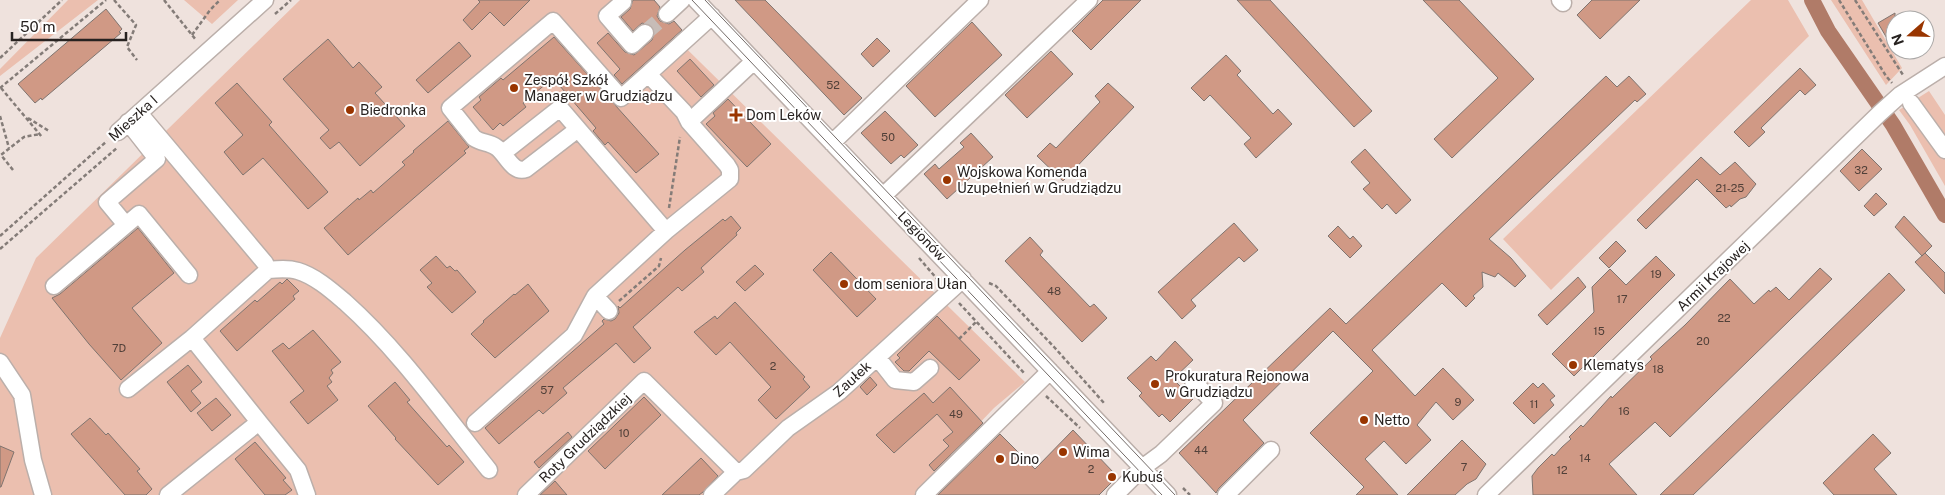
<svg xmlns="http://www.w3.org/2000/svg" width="1945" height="495" font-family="'Public Sans',sans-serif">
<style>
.green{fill:#ebbfaf}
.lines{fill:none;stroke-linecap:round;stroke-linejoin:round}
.canal{stroke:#b07b68;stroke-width:16}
.building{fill:#d09985;stroke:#7f746f}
.minor-tunnel{stroke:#c7bcb7;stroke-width:16;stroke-dasharray:16 8;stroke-linecap:butt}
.minor-casing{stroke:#bbafaa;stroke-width:19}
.path{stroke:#847c78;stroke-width:2.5;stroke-dasharray:4 2.5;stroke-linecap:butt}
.minor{stroke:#fff;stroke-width:16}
.tram{stroke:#736b68;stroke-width:1}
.poi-dot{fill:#993500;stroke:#fff;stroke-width:2}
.labels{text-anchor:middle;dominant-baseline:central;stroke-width:4;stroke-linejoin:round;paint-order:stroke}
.number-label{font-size:11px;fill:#514039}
.poi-label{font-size:14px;fill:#272220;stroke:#fff;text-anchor:start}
.street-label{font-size:14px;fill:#272220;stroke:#fff}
</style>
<rect width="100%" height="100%" fill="#efe2dd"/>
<path class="green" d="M68,0H98L0,76V69Z
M184,0H238L212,24Z
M300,0H637L1025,382L994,408L950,454L983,495H0V338L36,258Z
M1751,0H1788L1809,36L1551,290L1503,239Z
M1831,0H1862L1902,68L1886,85Z
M1929,91L1945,115V186L1910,125L1899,110Z"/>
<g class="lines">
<path class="canal" d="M1812,0L1828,31L1893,125L1945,215"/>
</g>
<path class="building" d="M478,0H530L504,26L490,12L472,30L463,20L480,2Z
M633,0H654L660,7L657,16L660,21L669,24L674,21L682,30L622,84L614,75L620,69L597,43L608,33L625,52L634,55L652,40L655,31L652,26L642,23L633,31L621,17L630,9Z
M735,0H765L862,98L844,115Z
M1103,0H1141L1091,50L1072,31Z
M1237,0H1270L1372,111L1354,127Z
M1423,0H1459L1534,79L1452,158L1434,139L1498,78Z
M1592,0H1640L1600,39L1577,15Z
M106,9L122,29L119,32L121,33L42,100L41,98L35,103L18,84Z
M1895,13V52L1878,23Z
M972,22L1002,55L935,117L906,86Z
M554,37L659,154L636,173L608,142L605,145L593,131L596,128L553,78L523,103L526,107L503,126L500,123L493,130L473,107L481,100L479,97L501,78L503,80Z
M877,38L890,51L873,67L861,54Z
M328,39L353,68L359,62L382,87L375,93L405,126L360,166L339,142L330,149L320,138L329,130L283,79Z
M459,42L471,56L428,93L416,80Z
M1051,51L1073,74L1027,118L1005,95Z
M1226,55L1241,71L1237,75L1273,114L1278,109L1292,124L1256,158L1244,144L1251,138L1210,95L1204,101L1191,88Z
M690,59L714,85L701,97L677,71Z
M1800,68L1816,85L1805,95L1800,90L1761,128L1765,132L1749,147L1734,132Z
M1606,76L1617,87L1629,76L1646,94L1637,102L1635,100L1489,239L1511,258L1526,276L1515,287L1498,273L1495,277L1482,272L1483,287L1473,296L1475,298L1466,307L1442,283L1372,350L1415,396L1443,368L1474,400L1453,420L1436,402L1417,425L1431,440L1406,464L1384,441L1365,459L1398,495H1356L1364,487L1310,433L1373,371L1333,331L1243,420L1264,443L1219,488L1216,493L1179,453L1330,308L1346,324Z
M237,83L272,122L269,125L328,192L308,209L263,158L243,175L224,152L243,135L215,103Z
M1108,83L1134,107L1063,181L1037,156L1050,143L1056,148L1100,102L1095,96Z
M728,99L771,144L747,167L706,124L715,116L713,113Z
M885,111L918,145L904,158L901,155L891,164L861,133Z
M448,121L469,147L464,151L466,153L348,255L324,228L358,198L359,200L371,190L373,193L405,165L402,162L414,152L413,151Z
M971,133L993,157L947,199L924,174L935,164L939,169L964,147L960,143Z
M1365,149L1411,200L1396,214L1387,204L1382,209L1363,189L1370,183L1351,162Z
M1862,149L1882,169L1859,191L1840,171Z
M1701,157L1720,175L1735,162L1756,184L1746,197L1740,199L1731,207L1730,205L1726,208L1697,179L1646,229L1637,220Z
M1876,193L1887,204L1874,216L1864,206Z
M731,216L741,228L736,233L737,235L701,268L704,272L682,291L678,287L633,327L651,348L634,363L616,343L563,388L567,393L543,414L539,410L499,444L485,428L604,324L602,321L604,319L611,321L615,319L619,313L618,306L620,308L685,250L723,219L725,221Z
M1904,216L1932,246L1922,256L1895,227Z
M1234,223L1258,250L1244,262L1239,257L1191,300L1196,306L1182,319L1158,292Z
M1338,226L1350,239L1353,236L1362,246L1350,258L1328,236Z
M138,228L174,273L132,308L162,343L121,380L89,344L52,298L60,294Z
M1030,237L1043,251L1040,255L1090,307L1094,304L1107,318L1082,342L1005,261Z
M1616,241L1626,251L1609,268L1599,258Z
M831,252L876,299L857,317L813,270Z
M1925,253L1945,273V294L1915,262Z
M436,256L447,268L450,266L455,271L457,270L476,292L452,313L427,287L432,283L420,270Z
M1656,256L1675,275L1574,376L1552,354L1594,312L1592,287L1610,269L1626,285Z
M755,265L764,274L745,291L736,282Z
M1820,268L1832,279L1670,437L1655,422L1609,464L1637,495H1533L1532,476L1538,468L1552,454L1554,456L1562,447L1571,439L1569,437L1581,425L1583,427L1611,396L1612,398L1652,359L1650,357L1685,325L1730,279L1754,304L1769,290L1770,292L1776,287L1789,300Z
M1889,273L1905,290L1693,495H1660Z
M1578,277L1586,287L1547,325L1538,315Z
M287,279L299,291L293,296L295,299L237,351L220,331L255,300L257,302L280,282L282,284Z
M528,284L549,311L495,358L471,334L484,322L483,321L514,294L515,295Z
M735,302L805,377L803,379L810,387L776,419L758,400L771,387L730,342L716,355L694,332L715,316L717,319Z
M937,316L980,360L959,380L929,351L909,371H904L895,362L900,358L897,355Z
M313,330L341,362L331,370L333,373L329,378L332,382L327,386L338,400L308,424L290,402L304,391L272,351L283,343L289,349Z
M1175,341L1193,360L1173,379L1193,399L1170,422L1162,414L1159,417L1139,396L1142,393L1127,378L1151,356L1156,361Z
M188,365L202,382L191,391L201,403L191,412L167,382Z
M870,377L877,385L867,395L860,387Z
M395,382L410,400L407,402L447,447L449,445L464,462L438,485L395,439L396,438L368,406Z
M1533,383L1538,388L1543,383L1555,396L1550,400L1554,405L1534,424L1513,403Z
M950,387L983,423L934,471L929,465L949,446L943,440L953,432L937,414L894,453L876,435L924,393L933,403Z
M644,397L661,415L605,469L588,451Z
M216,398L231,415L212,431L197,413Z
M90,418L106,435L108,433L140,469L137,471L152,489L146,495H125L71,434Z
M1073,430L1114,473V480L1099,495H938L1000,434L1035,469Z
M568,432L572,437L539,468L534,462Z
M1873,434L1891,453L1874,469L1897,495H1834L1823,483Z
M1462,440L1486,464L1476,479L1467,484L1455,495H1407Z
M255,442L286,478L283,480L292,490L285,495H265L235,459Z
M0,446L14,452L1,487H0Z
M701,458L718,476L703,492L699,495H662Z
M555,481L567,495H540Z"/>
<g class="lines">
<path class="minor-tunnel" d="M645,33L667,14"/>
<g class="minor-casing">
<path id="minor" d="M696,0L1168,495
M1560,0L1563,3
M623,2L607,16L632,45L645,33
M667,14L682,0
M648,74L621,98L553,21L450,108L474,138C481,143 489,142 496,147C506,153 512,174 526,169L578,129L666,231
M1911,103L1945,150
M139,113L265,263L268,270L192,338L259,422L168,495
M689,122L754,61
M118,132L265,0
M832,143L980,0
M503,153L560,108L578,129
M883,196L1089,0
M126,225L139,214L189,275
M268,270C278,269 288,268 298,271C315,276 332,291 345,302C400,351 443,413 489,470
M54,286L126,225L107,202L157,159L128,122
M609,311L595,296L666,231L730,179V170L727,165L689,122L684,112L648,74L712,16
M877,357L895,380L914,382L930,368
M0,362L22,395L33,460L43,495
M128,389L192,338
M259,422L298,470L307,495
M475,423L574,335L595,296
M736,472L744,470L788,428L839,392L963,279
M526,495L644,381L736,472L712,495
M924,495L1050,371
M1115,495L1142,468L1161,454L1214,403L1193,381
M1226,495L1271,450
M1486,495L1880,113L1900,95L1945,66"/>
</g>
<path class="path" d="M114,0L136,25L127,47L137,60
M164,0L196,40
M1839,0L1886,76L1892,83
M1855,0L1903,75
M275,14L291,0
M192,35L210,10L220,0
M0,58L62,0
M0,88L106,0
M1,88L42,137
M0,116L9,148
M28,118L49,131
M13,170L1,155L24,137L40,134
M669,208L680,137
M0,236L107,141
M0,249L118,147
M919,258L938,280
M989,283L996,286L1055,348L1104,403
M619,301L659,266L661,258
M959,303L1025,374
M959,339L976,322
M1046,396L1080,428
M1183,488L1190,495"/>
<use href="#minor" class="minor"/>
<path class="tram" d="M692,0L1162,495
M705,0L1175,495"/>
</g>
<g class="poi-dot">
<circle cx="514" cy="88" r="5"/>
<circle cx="350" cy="110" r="5"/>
<path d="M733.5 107.5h5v5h5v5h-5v5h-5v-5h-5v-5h5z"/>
<circle cx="947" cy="180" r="5"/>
<circle cx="844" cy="284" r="5"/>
<circle cx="1573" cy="365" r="5"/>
<circle cx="1155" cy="384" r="5"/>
<circle cx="1364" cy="420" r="5"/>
<circle cx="1063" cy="452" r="5"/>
<circle cx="1000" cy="459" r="5"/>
<circle cx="1112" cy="477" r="5"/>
</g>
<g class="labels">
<g class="number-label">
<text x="833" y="85">52</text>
<text x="888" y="137">50</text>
<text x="1861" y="170">32</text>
<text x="1730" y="188">21-25</text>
<text x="1656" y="274">19</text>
<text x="1054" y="291">48</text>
<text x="1622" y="299">17</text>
<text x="1724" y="318">22</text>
<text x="1599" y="331">15</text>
<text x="1703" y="341">20</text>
<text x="119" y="348">7D</text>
<text x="773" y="366">2</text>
<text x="1658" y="369">18</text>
<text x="547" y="390">57</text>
<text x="1458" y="402">9</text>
<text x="1534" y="404">11</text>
<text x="1624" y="411">16</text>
<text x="956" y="414">49</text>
<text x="624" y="433">10</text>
<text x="1201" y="450">44</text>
<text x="1585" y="458">14</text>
<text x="1464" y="467">7</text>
<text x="1091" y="469">2</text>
<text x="1562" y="470">12</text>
</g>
<g class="poi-label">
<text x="524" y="80">Zespół Szkół<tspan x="524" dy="16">Manager w Grudziądzu</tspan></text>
<text x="360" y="110">Biedronka</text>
<text x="746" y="115">Dom Leków</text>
<text x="957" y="172">Wojskowa Komenda<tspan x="957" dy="16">Uzupełnień w Grudziądzu</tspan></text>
<text x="854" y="284">dom seniora Ułan</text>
<text x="1583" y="365">Klematys</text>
<text x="1165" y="376">Prokuratura Rejonowa<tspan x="1165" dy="16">w Grudziądzu</tspan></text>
<text x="1374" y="420">Netto</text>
<text x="1073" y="452">Wima</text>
<text x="1010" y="459">Dino</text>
<text x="1122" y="477">Kubuś</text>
</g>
<g class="street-label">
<text transform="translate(133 118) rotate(-42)">Mieszka I</text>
<text transform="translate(922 236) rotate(46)">Legionów</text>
<text transform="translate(1713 276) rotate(-44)">Armii Krajowej</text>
<text transform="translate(852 379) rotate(-42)">Zaułek</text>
<text transform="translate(585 438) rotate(-44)">Roty Grudziądzkiej</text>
</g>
</g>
<g transform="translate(1910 35) rotate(250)"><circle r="24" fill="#ffffff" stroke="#a9a7a6"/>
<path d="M0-4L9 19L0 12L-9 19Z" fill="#993500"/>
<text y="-8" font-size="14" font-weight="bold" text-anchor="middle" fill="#272220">N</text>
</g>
<path d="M12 32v8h114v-8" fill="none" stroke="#272220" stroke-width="2.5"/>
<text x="20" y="32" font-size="15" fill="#272220" stroke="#ffffff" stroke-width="4" paint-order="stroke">50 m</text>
</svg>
